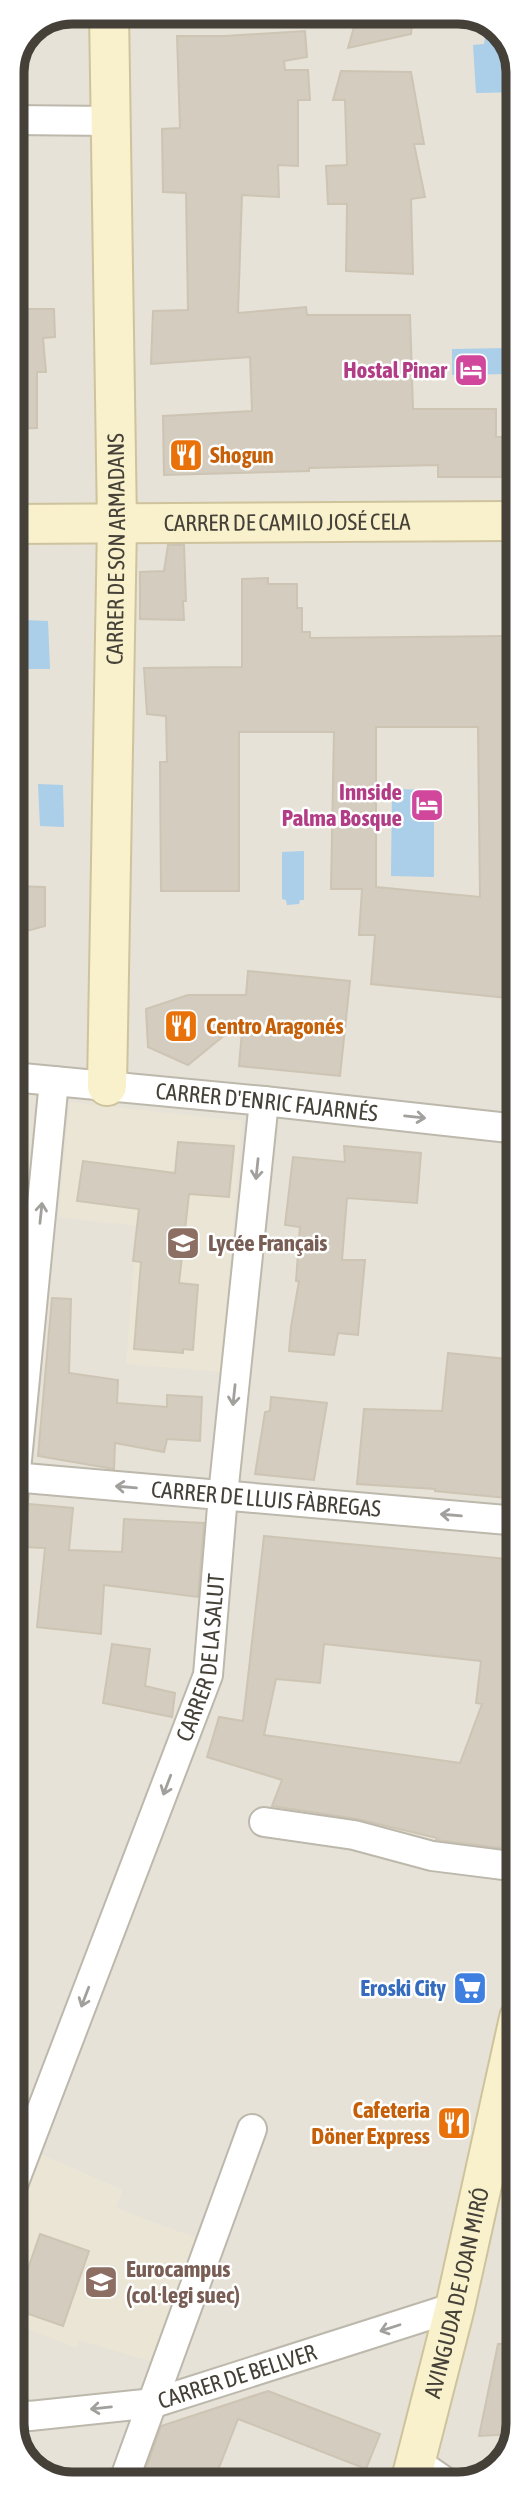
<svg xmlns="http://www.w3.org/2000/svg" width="531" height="2496" font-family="'Asap Condensed',sans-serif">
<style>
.residential{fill:#e6e2d7}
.education{fill:#eae5d4}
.water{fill:#abcee9}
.building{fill:#d3ccbf;stroke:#cdc4b3;stroke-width:2;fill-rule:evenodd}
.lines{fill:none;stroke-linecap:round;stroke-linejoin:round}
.street-casing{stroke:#bdb8ac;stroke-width:32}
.secondary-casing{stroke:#cec39c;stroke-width:42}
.street{stroke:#fff;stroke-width:28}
.secondary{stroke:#f9f0cc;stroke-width:38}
.oneway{stroke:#a2a09c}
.labels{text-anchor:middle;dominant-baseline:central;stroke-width:5;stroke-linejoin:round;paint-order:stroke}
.hotel-label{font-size:23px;font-weight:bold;fill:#b23c85;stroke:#fff;text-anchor:end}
.food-label{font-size:23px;font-weight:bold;fill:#c56008;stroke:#fff;text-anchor:start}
.street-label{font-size:23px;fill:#454138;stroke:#fff}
.education-label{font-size:23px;font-weight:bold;fill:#785e54;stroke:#fff;text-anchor:start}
.shop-label{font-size:23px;font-weight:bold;fill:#366cbe;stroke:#fff;text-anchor:end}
.rim{fill:none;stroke:#454138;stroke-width:9}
</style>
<rect width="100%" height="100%" fill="#f3f0e9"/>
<path class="residential" d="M73,12L466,13L501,30L518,64L519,2424L503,2463L467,2483H65L30,2466L13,2432L12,72L30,30Z"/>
<path class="education" d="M70,1102L242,1121L221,1372L126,1364L137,1226L58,1217Z
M36,2152L123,2190L116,2208L205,2241L156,2363L79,2340L76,2348L13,2323V2211Z"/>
<path class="water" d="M487,24C514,34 518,66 518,92L476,93L473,45L484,44Z
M508,348V374L452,375V349Z
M25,620L48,621L50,669H27Z
M38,784L63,785L64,827L40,826Z
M392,789L434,790V877L391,876Z
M304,851V900H300L299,904L287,905L286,900L282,899V852Z"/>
<path class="building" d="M358,13H413L411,34L348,48Z
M305,31L307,57L284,61L285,70H308L310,100H298V166L278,165L279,197L242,195L238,313L306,307L307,315H410L413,409H496V437H516V477H438V465L309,468V471L164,475L163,416L252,411L250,357L151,364L153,311L188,310L186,193L163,192L162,129L180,128L177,36H225Z
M341,71L411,72L424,144H414L425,197L411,199L413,274L346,271L347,204H328L326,166L347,165L345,100H333Z
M12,309H54L55,337L43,338L46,372H37V428L12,429Z
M168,545H184L186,601H183L184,620L140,619V572L164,571Z
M268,578V584H297V608H302V632H310V638L518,636V999L371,984L375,935H359L362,889H331L334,732H239V891H161L160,762H167L166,716L147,714L144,668L242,667V579ZM376,727H478L480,897L376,887Z
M12,886L45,887V926L12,935Z
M248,971L350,981L340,1076L239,1066L243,1020L188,1065L148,1047L146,1009L188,995H246Z
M178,1142L234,1146L229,1197L189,1194L179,1283L198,1285L193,1350L183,1349V1353L134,1349L141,1262L133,1261L139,1209L77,1201L83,1161L175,1173Z
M344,1146L421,1153L417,1203L347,1198L342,1260H365L358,1335L338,1333L334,1355L289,1351L291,1327L299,1281H296L300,1227L285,1225L293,1157L345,1162Z
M52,1298L71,1299L69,1373L118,1380L117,1403L167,1407V1395L202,1397L200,1441L167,1439L164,1452L115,1443L114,1469L38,1456Z
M448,1353L518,1360L519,1499L435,1491V1489L357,1484L364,1409L442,1411Z
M271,1397L327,1403L314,1480L255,1474L265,1412L270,1411Z
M29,1504L73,1508L69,1550L122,1552L124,1519L204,1523L198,1597L104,1585L101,1634L37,1627L45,1548L23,1547Z
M264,1536L519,1560V1850L436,1840L437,1838L357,1819L272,1806L282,1780L207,1757L219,1717L243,1721ZM324,1644L481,1661L476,1703L482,1704L460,1763L264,1735L276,1679L320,1683Z
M112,1644L150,1649L145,1686L175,1693L172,1717L103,1703Z
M40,2234L89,2251L63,2326L14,2309Z
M519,2343V2424L515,2434L479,2436L498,2344Z
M268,2391L380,2434L366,2469L238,2419L213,2483H141L161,2426Z"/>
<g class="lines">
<g class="street-casing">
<g id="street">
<path d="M12,120L111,121"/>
<path id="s1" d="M12,1077L264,1101L518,1129"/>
<path id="s2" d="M13,1477L519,1521"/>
<path d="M13,1501L54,1081"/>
<path d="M264,1822L354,1835L432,1856L519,1867"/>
<path id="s3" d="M13,2185L208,1675L223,1495L264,1101"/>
<path id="s4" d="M13,2414L30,2416L154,2403L455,2307"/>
<path d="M415,2461L447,2483"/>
<path d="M123,2483L252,2129"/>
</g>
</g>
<g class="secondary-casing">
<g id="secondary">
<path id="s5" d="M12,524L518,521"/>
<path id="s6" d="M107,1086L117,524L109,12"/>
<path id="s7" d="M410,2483L455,2307L519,2018"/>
</g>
</g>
<use href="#street" class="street"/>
<use href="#secondary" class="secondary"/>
</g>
<defs><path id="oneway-shaft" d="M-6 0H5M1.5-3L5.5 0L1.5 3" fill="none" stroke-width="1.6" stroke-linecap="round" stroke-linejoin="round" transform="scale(1.75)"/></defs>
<g class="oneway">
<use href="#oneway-shaft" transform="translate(415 1117) rotate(6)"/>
<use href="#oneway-shaft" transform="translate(257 1169) rotate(96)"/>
<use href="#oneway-shaft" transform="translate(41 1213) rotate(-84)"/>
<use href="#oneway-shaft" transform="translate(234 1395) rotate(96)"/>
<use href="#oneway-shaft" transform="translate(126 1487) rotate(-175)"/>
<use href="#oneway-shaft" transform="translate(451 1515) rotate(-175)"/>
<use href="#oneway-shaft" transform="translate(167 1785) rotate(111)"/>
<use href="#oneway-shaft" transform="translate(85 1997) rotate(111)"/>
<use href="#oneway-shaft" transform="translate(390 2328) rotate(162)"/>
<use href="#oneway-shaft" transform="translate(101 2408) rotate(174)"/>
</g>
<defs>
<g id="hotel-square" transform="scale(1.75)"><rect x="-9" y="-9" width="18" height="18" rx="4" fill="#d1479c" stroke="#fff"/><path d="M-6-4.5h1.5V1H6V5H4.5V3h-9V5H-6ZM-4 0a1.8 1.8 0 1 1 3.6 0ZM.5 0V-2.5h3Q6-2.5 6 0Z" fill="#fff"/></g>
<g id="restaurant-square" transform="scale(1.75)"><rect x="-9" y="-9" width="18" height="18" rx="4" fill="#e8710a" stroke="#fff"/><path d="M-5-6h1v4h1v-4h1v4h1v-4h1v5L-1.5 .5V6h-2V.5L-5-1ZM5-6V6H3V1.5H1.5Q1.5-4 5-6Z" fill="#fff"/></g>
<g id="school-square" transform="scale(1.75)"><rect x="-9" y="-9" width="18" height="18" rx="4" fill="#8d6e63" stroke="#fff"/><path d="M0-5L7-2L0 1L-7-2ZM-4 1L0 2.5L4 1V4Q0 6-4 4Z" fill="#fff"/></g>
<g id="supermarket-square" transform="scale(1.75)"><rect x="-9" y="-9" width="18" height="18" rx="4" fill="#3f7fe0" stroke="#fff"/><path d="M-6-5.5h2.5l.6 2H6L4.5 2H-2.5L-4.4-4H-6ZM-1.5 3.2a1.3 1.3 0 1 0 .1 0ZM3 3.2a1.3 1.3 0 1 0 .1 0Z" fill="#fff"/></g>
</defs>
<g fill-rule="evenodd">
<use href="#hotel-square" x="471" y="370"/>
<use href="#restaurant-square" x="186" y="455"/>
<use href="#hotel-square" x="427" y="805"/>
<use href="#restaurant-square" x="181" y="1026"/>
<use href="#school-square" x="183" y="1243"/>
<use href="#supermarket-square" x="470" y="1988"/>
<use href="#restaurant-square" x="454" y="2123"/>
<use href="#school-square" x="101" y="2282"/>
</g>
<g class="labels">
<g class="hotel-label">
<text x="447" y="370">Hostal Pinar</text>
<text x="402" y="792">Innside<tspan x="402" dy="26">Palma Bosque</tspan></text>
</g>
<g class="food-label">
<text x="210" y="455">Shogun</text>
<text x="206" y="1026">Centro Aragonés</text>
<text x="430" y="2110" text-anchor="end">Cafeteria<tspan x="430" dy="26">Döner Express</tspan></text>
</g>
<g class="street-label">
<text stroke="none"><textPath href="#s5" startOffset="275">CARRER DE CAMILO JOSÉ CELA</textPath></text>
<text stroke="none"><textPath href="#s6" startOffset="537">CARRER DE SON ARMADANS</textPath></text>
<text stroke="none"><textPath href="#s1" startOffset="256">CARRER D'ENRIC FAJARNÉS</textPath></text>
<text stroke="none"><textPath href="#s2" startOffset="254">CARRER DE LLUIS FÀBREGAS</textPath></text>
<text stroke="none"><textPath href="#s3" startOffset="562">CARRER DE LA SALUT</textPath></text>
<text stroke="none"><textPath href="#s7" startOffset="196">AVINGUDA DE JOAN MIRÓ</textPath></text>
<text stroke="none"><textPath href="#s4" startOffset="229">CARRER DE BELLVER</textPath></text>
</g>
<g class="education-label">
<text x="208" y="1243">Lycée Français</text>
<text x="126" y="2269">Eurocampus<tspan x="126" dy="26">(col·legi suec)</tspan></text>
</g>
<g class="shop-label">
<text x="446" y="1988">Eroski City</text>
</g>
</g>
<path d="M0 0H531V2496H0ZM72 24H458A48 48 0 0 1 506 72V2424A48 48 0 0 1 458 2472H72A48 48 0 0 1 24 2424V72A48 48 0 0 1 72 24Z" fill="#fff" fill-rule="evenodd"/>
<path class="rim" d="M72 24H458A48 48 0 0 1 506 72V2424A48 48 0 0 1 458 2472H72A48 48 0 0 1 24 2424V72A48 48 0 0 1 72 24Z"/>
</svg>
